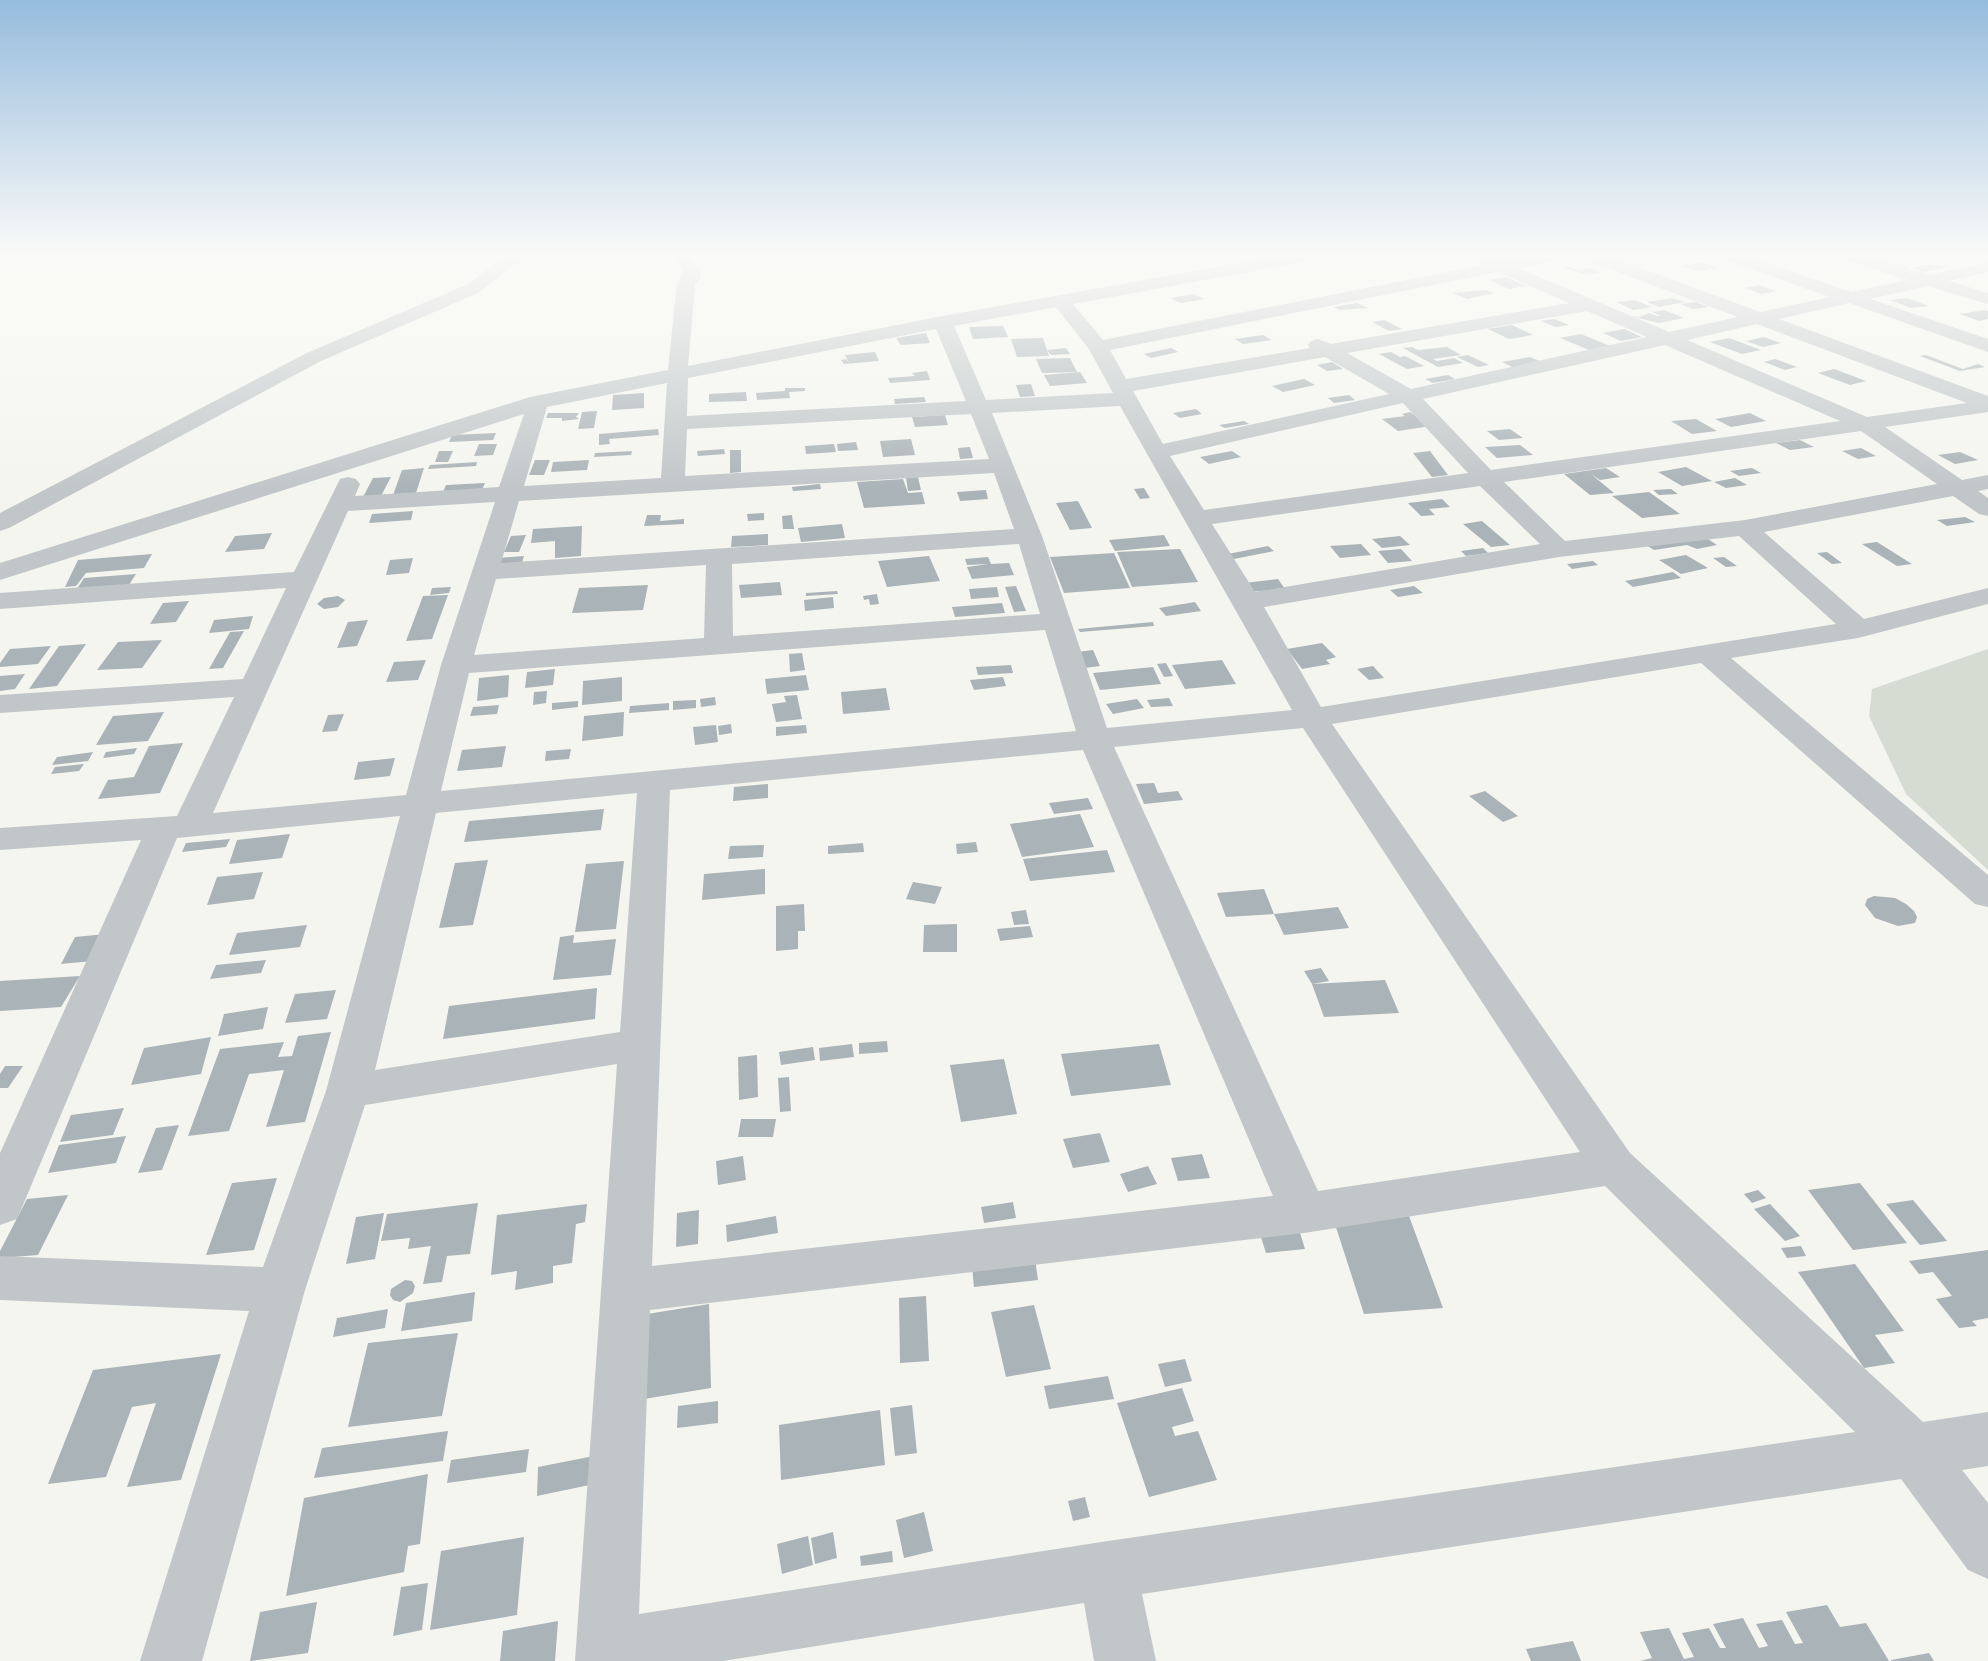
<svg xmlns="http://www.w3.org/2000/svg" width="1988" height="1661" font-family="'Sofia Sans Condensed',sans-serif">
<style>
.green{fill:#d6dcd1}
.building{fill:#aab3b7}
.lines{fill:none;stroke-linecap:round;stroke-linejoin:round}
.minor{fill:#c1c6c8;fill-rule:evenodd}
</style>
<rect width="100%" height="100%" fill="#f5f5f0"/>
<path class="green" d="M1988,649V870L1906,794L1869,716L1872,689Z"/>
<path class="building" d="M1702,262L1718,268L1698,271L1682,266Z
M1930,264L1948,267L1924,272L1912,268Z
M1568,266L1578,270L1588,268L1601,273L1585,275L1563,267Z
M1506,277L1526,286L1509,289L1489,280Z
M1759,285L1776,291L1762,294L1744,288Z
M1487,290L1494,293L1467,299L1452,293Z
M1194,294L1204,299L1181,303L1170,298Z
M1673,298L1685,302L1659,307L1647,302Z
M1907,298L1929,306L1911,308L1890,300Z
M1635,300L1652,307L1633,310L1617,302Z
M1696,302L1709,307L1693,309L1680,304Z
M1357,303L1368,308L1339,310L1334,307Z
M1664,310L1684,318L1659,323L1630,316L1639,317L1649,313L1658,316H1661L1652,312Z
M1984,310L1988,311V319L1979,321L1960,314Z
M1554,319L1569,325L1556,327L1541,321Z
M1384,320L1402,329L1389,331L1372,322Z
M1512,325L1533,335L1509,339L1488,329Z
M1003,326L1008,337L973,339L969,327Z
M1624,329L1642,337L1621,341L1603,333Z
M926,333L930,343L901,345L896,338Z
M1581,334L1610,346L1589,350L1560,338Z
M1263,335L1272,340L1243,344L1235,339Z
M1764,337L1781,343L1763,347L1746,341Z
M1043,338L1047,350L1066,348L1070,354L1051,355L1047,350L1049,356L1017,357L1011,339Z
M1729,338L1761,350L1742,354L1710,342Z
M1412,347L1418,350L1447,347L1461,355L1432,359L1421,353L1437,361L1454,358L1463,363L1438,367L1403,348Z
M1171,348L1178,352L1151,358L1144,354Z
M875,352L879,361L844,364L841,360L846,359L849,363L845,355Z
M1391,352L1400,357L1405,356L1424,366L1407,369L1379,354Z
M1468,355L1489,365L1478,367L1457,357Z
M1926,355L1963,369L1978,364L1985,367L1960,371L1920,356Z
M1530,357L1542,362L1514,368L1502,362Z
M1070,358L1077,372L1042,373L1036,359Z
M1775,359L1797,367L1785,370L1764,362Z
M1332,362L1343,369L1327,371L1317,365Z
M1834,369L1866,381L1850,385L1818,373Z
M927,371L930,380L890,383L888,378L915,376L912,373Z
M1080,372L1087,383L1050,386L1044,375Z
M1448,375L1455,379L1433,383L1425,379Z
M1304,379L1315,385L1283,392L1272,386Z
M1031,384L1035,396L1020,397L1016,385Z
M785,388H805V391L789,392L790,398L757,400L756,393L785,391Z
M746,392L747,401L709,402V394Z
M644,393V408L612,410L613,395Z
M1349,395L1355,400L1334,403L1328,398Z
M924,397L926,402L895,404L894,399Z
M1196,409L1202,414L1180,418L1173,413Z
M597,411L594,428L578,429L582,412Z
M1410,412L1431,426L1398,431L1382,419L1405,416L1402,414Z
M548,413H579L576,417L579,419L562,421V418H546Z
M1750,413L1766,421L1731,427L1715,419Z
M945,415L948,425L915,427L912,417Z
M1696,419L1717,431L1692,434L1671,421Z
M1244,421L1249,424L1225,428L1219,425Z
M658,429L659,435L609,439L610,444L599,445V434Z
M1510,429L1523,438L1499,440L1487,431Z
M496,433L493,440L449,442L452,435Z
M911,439L915,455L883,457L880,441Z
M1800,440L1814,447L1790,450L1776,443Z
M856,442L858,450L838,451L837,444Z
M479,444H497L493,455L474,456Z
M834,444L836,452L806,454L805,446Z
M1520,445L1533,455L1497,458L1485,447Z
M970,447L973,458L960,459L958,448Z
M1861,448L1876,456L1858,459L1842,451Z
M724,449L725,454L698,456L697,451Z
M730,450H741V472L730,473Z
M439,451H453L448,462H435Z
M632,451L631,455L594,457L595,453Z
M1232,451L1241,457L1209,464L1200,457Z
M1430,451L1448,475L1432,477L1413,453Z
M1960,452L1978,460L1955,464L1938,455Z
M535,460H550L544,475H529Z
M589,460L587,470L551,472L553,462Z
M477,462L476,466L428,469L430,465Z
M1686,467L1712,481L1682,486L1658,472Z
M424,468L416,493L393,495L402,470Z
M1606,468L1620,477L1600,480L1591,474L1614,493L1590,495L1564,474Z
M1752,468L1761,473L1739,476L1730,471Z
M391,477L381,496L363,497L373,478Z
M918,477L921,490L908,491L906,478Z
M1735,478L1747,485L1726,488L1714,482Z
M903,479L908,493L922,492L925,504L864,508L857,482Z
M485,483L482,490L443,492L446,485Z
M820,484L821,489L793,491L792,487Z
M1144,488L1150,498L1140,499L1134,489Z
M1671,489L1678,494L1659,495L1653,490Z
M986,490L988,499L960,501L957,492Z
M1649,492L1680,514L1642,518L1612,496Z
M1442,499L1450,507L1429,509L1435,515L1421,516L1408,503Z
M1078,501L1092,528L1070,530L1056,503Z
M413,511L411,520L369,523L372,514Z
M764,513V520L748,521L747,514Z
M647,515H661L660,521L684,519V524L644,526Z
M792,515L794,529H783L782,516Z
M1965,517L1975,522L1947,526L1937,520Z
M1482,521L1510,545L1491,547L1463,524Z
M842,524L845,538L801,542L798,528Z
M582,526L581,556L555,558V541L531,543L533,529Z
M272,533L264,549L225,552L235,536Z
M768,534V545L731,547L732,536Z
M526,535L519,552H504L511,536Z
M1164,535L1170,546L1115,551L1109,540Z
M1702,535L1717,545L1697,549L1687,545L1654,550L1646,545Z
M1400,536L1410,545L1382,548L1372,539Z
M1877,542L1912,564L1897,566L1862,544Z
M1361,544L1371,555L1340,558L1330,546Z
M1268,546L1274,551L1234,559L1228,554Z
M1483,548L1488,553L1466,556L1461,551Z
M1180,549L1198,582L1132,587L1117,552Z
M1401,549L1412,561L1388,563L1378,551Z
M1827,552L1842,563L1832,564L1817,553Z
M1114,553L1130,588L1064,593L1050,557Z
M152,554L144,568L86,573L76,586L65,587L78,560Z
M1686,555L1708,568L1681,574L1659,560Z
M524,556L522,563L497,566L499,558Z
M929,556L940,581L887,587L878,561Z
M988,557L991,564L1009,563L1014,575L972,579L967,567L988,564L967,565L965,559Z
M1724,557L1737,566L1726,567L1713,558Z
M413,558L409,573L386,575L390,560Z
M1593,561L1598,565L1572,569L1567,564Z
M1673,572L1681,578L1633,587L1625,581Z
M136,574L127,588L75,592L84,578Z
M1278,579L1285,589L1250,592L1244,583Z
M780,582L782,595L741,598L739,585Z
M648,585L643,610L572,613L579,588Z
M1016,586L1026,611L1014,612L1005,587Z
M1414,586L1423,593L1398,597L1390,590Z
M451,587L449,593L430,595L432,588Z
M997,587L999,597L971,599L969,589Z
M837,591L838,594L806,596V593Z
M877,594L879,604L870,605L869,599L864,600L863,596Z
M448,595L432,639L406,641L423,596Z
M338,596L345,600L338,607L324,609L317,604L324,598Z
M833,597L834,608L805,611L804,600Z
M189,601L176,622L150,624L163,603Z
M1195,602L1201,611L1166,616L1159,608Z
M1002,603L1005,613L955,617L952,607Z
M253,616L249,629L209,633L214,620Z
M368,620L357,646L337,648L348,622Z
M1153,622L1154,626L1080,632L1078,629Z
M244,631L223,668L209,669L230,632Z
M162,640L142,668L97,670L118,642Z
M1322,643L1336,657L1326,660L1330,664L1302,669L1287,649Z
M86,644L57,686L29,689L59,646Z
M51,646L38,664L0,667V663L10,649Z
M1093,650L1100,666L1085,668L1077,652Z
M802,653L805,670L790,672L789,654Z
M426,660L418,680L386,682L394,662Z
M1222,660L1236,684L1185,689L1172,665Z
M1166,663L1173,676L1164,677L1157,664Z
M1011,665L1013,673L978,675L976,667Z
M1373,666L1384,678L1369,680L1357,669Z
M1153,667L1161,684L1100,690L1093,673Z
M555,669L553,685L525,688L527,672Z
M25,674L15,689L0,691V676Z
M509,675L508,697L477,701L479,678Z
M806,675L809,690L767,694L765,679Z
M622,677V701L582,705L583,681Z
M1003,677L1006,686L974,690L970,680Z
M886,688L890,710L843,714L841,692Z
M547,691L546,703L533,705L534,692Z
M797,695L802,719L776,722L772,704L786,702L784,696Z
M715,697L716,705L701,707L700,699Z
M1169,698L1173,706L1151,707L1147,700Z
M1137,699L1144,708L1113,714L1106,704Z
M696,700V708L673,710V701Z
M578,701V707L552,710V703Z
M669,703V710L629,713L630,706Z
M499,705L497,714L470,716L473,707Z
M164,712L148,741L96,745L113,716Z
M624,712L623,736L582,741L584,716Z
M344,714L337,731L322,732L328,715Z
M731,724L732,733L719,735L718,726Z
M716,725L718,742L695,745L693,727Z
M806,725L807,733L776,736V727Z
M183,743L160,793L98,799L108,780L134,777L149,746Z
M506,746L502,767L457,771L462,750Z
M137,748L134,754L103,758L106,752Z
M571,749L569,759L545,761L546,751Z
M93,752L88,761L52,765L57,757Z
M395,758L390,776L354,780L358,762Z
M84,764L79,771L51,774L55,767Z
M1154,783L1158,793L1178,791L1183,800L1144,804L1136,784Z
M768,784V798L733,801L734,787Z
M1485,791L1518,816L1503,822L1469,796Z
M1088,798L1093,809L1054,814L1049,803Z
M604,809L601,830L464,842L469,821Z
M1080,814L1094,847L1022,857L1010,824Z
M290,834L282,858L229,864L237,840Z
M230,839L226,847L182,852L186,843Z
M976,842L978,852L957,854L956,844Z
M863,843L864,852L828,854V846Z
M764,845L763,857L728,859L730,846Z
M1107,850L1115,872L1030,881L1023,859Z
M488,860L473,925L439,928L455,863Z
M624,861L616,929L575,932L586,864Z
M765,869V894L702,900L704,874Z
M263,872L254,899L207,905L217,877Z
M913,882L942,887L935,904L906,899Z
M1264,889L1274,914L1226,917L1217,893Z
M1874,896L1895,898L1906,904L1914,911L1917,917L1915,923L1898,926L1875,918L1865,905L1867,899Z
M804,904L805,931H798V949L776,951V906Z
M1338,907L1349,928L1284,935L1274,914Z
M1026,910L1029,924L1014,925L1011,912Z
M957,924V952H923L924,925Z
M307,925L300,947L229,955L237,933Z
M1030,926L1033,937L1000,941L997,929Z
M106,934L93,961L61,964L75,937Z
M574,935L573,943L616,939L611,975L553,980L560,937Z
M266,960L261,973L210,979L216,965Z
M1321,968L1329,981L1312,984L1385,980L1399,1013L1324,1017L1312,984L1304,971Z
M80,976L61,1007L0,1011V981Z
M597,988L595,1019L443,1039L449,1006Z
M336,990L327,1019L285,1023L295,994Z
M268,1007L263,1029L218,1036L224,1014Z
M331,1032L305,1122L266,1127L284,1070L249,1074L229,1131L188,1136L220,1049L284,1042L278,1057L292,1056L298,1036Z
M211,1037L201,1074L131,1085L144,1048Z
M887,1041L888,1052L859,1054V1043Z
M852,1044L854,1057L820,1061L819,1048Z
M1159,1044L1171,1085L1071,1096L1061,1054Z
M813,1047L815,1060L781,1065L779,1052Z
M757,1055L758,1097L739,1100L738,1057Z
M1004,1059L1017,1114L961,1122L950,1065Z
M5,1066H23L8,1088H0V1074Z
M789,1077L791,1111L780,1112L778,1078Z
M124,1108L113,1135L60,1142L71,1115Z
M741,1119H776L773,1137H738Z
M179,1125L162,1170L138,1173L156,1128Z
M1100,1133L1110,1162L1073,1168L1063,1139Z
M126,1136L116,1163L48,1173L59,1145Z
M1202,1154L1210,1178L1178,1181L1171,1158Z
M743,1156L746,1180L718,1185L716,1161Z
M1148,1166L1157,1184L1128,1192L1120,1174Z
M277,1178L254,1250L206,1255L232,1183Z
M1860,1183L1907,1243L1853,1250L1808,1190Z
M1758,1190L1766,1198L1752,1203L1744,1194Z
M68,1195L38,1255L0,1258V1251L27,1199Z
M1913,1200L1947,1241L1920,1245L1886,1204Z
M1013,1202L1016,1218L984,1223L981,1207Z
M478,1203L470,1254L447,1256L442,1282L423,1284L431,1246L408,1249L410,1238L381,1241L387,1214Z
M587,1204L585,1222L576,1224L572,1263L553,1266V1283L515,1290L517,1271L491,1275L497,1215Z
M1770,1204L1800,1236L1785,1241L1754,1209Z
M699,1210L698,1244L676,1247L677,1213Z
M384,1213L375,1259L346,1264L356,1217Z
M776,1216L778,1233L727,1242L726,1225Z
M1409,1216L1443,1308L1364,1314L1334,1221Z
M1297,1223L1305,1249L1266,1253L1258,1228Z
M1801,1246L1806,1256L1787,1258L1781,1248Z
M1988,1250V1318L1972,1321L1977,1326L1959,1328L1936,1299L1952,1296L1933,1272L1919,1274L1909,1261Z
M1035,1259L1038,1280L974,1287L972,1266Z
M1855,1264L1904,1331L1875,1335L1895,1363L1864,1368L1798,1272Z
M405,1280L412,1281L415,1286L413,1293L400,1302L393,1300L390,1295L391,1289Z
M475,1292L472,1321L401,1331L406,1303Z
M926,1296L929,1361L900,1363L899,1298Z
M709,1304L711,1388L638,1400L641,1315Z
M1034,1305L1051,1369L1006,1377L991,1312Z
M388,1309L385,1328L333,1337L337,1318Z
M458,1333L442,1416L348,1427L368,1343Z
M221,1354L181,1480L127,1487L156,1403L132,1407L106,1477L48,1484L93,1370Z
M1185,1359L1192,1381L1165,1387L1158,1364Z
M1108,1376L1114,1399L1049,1409L1044,1386Z
M1182,1388L1194,1421L1172,1427L1175,1436L1198,1431L1217,1480L1149,1497L1117,1403Z
M718,1401V1423L677,1428L678,1406Z
M912,1405L917,1453L895,1456L890,1408Z
M880,1410L885,1465L781,1480L779,1425Z
M448,1431L443,1461L314,1478L322,1448Z
M529,1449L526,1472L447,1483L451,1460Z
M599,1455V1483L537,1496L538,1467Z
M428,1474L420,1544L408,1546L404,1572L286,1596L304,1498Z
M1085,1497L1090,1517L1073,1521L1068,1501Z
M924,1512L933,1551L904,1558L896,1520Z
M833,1532L837,1558L815,1564L811,1538Z
M808,1536L813,1565L782,1574L777,1544Z
M524,1537L517,1615L430,1630L441,1551Z
M892,1551L893,1562L861,1566L860,1556Z
M428,1583L422,1630L393,1636L401,1587Z
M317,1602L308,1653L250,1661L260,1612Z
M1827,1605L1840,1627L1866,1623L1889,1661H1640L1652,1658L1640,1632L1669,1628L1684,1659L1694,1657L1682,1633L1709,1628L1720,1648H1726L1713,1624L1743,1618L1759,1648L1768,1646L1756,1624L1782,1620L1795,1644L1803,1643L1786,1612Z
M558,1621L555,1661H500L503,1631Z
M1573,1641L1581,1661H1531L1526,1649Z
M1929,1653L1934,1661H1891V1660Z"/>
<g class="lines">
<path class="minor" d="M505,257H525L478,293L321,361L9,528L0,531V513L307,353L466,285Z
M673,257H690L701,272L700,279L695,285L688,366L943,316L1273,257H1312L1304,262L1073,304L1103,340L1482,265L1470,257H1493L1502,261L1520,257H1556L1554,261L1518,268L1669,332L1738,317L1588,261L1586,257H1611L1760,312L1830,297L1728,261L1726,257H1751L1851,292L1908,280L1848,261L1846,257H1873L1929,275L1988,262V272L1949,281L1988,293V304L1927,286L1870,299L1988,339V352L1849,303L1779,319L1988,396V412L1885,427L1962,480L1988,475V489L1978,491L1988,498V516L1979,514L1953,496L1764,532L1864,619L1988,588V604L1858,638L1731,658L1988,875V907L1975,904L1701,663L1332,724L1630,1153L1923,1422L1988,1412V1466L1962,1470L1988,1503V1579L1968,1570L1901,1479L1142,1594L1156,1661H1094L1084,1603L723,1661H575L617,1064L365,1105L305,1290L202,1661H140L249,1311L0,1300V1256L263,1267L326,1091L400,816L177,838L23,1205L17,1219L0,1225V1153L141,840L0,850V828L177,816L234,697L0,713V695L243,679L286,588L0,609V593L294,572L340,479L348,477L356,479L360,484L355,496L499,487L524,414L0,580V563L530,397L668,370L677,283L683,272ZM1498,272L1569,303L1331,344L1318,339L1311,341L1308,345L1310,348L1126,379L1110,350ZM1056,307L1089,349L1113,393L986,400L954,326ZM1587,311L1647,337L1411,389L1347,353ZM1757,324L1967,403L1867,417L1687,340ZM936,329L966,401L687,416L688,378ZM1665,345L1840,421L1491,470L1423,399ZM1325,357L1389,394L1163,444L1133,391ZM667,383L661,478L524,486L547,407ZM1403,403L1468,473L1204,510L1170,456ZM1120,406L1292,710L1107,728L1042,536L992,413ZM971,414L989,459L685,476L687,429ZM1861,431L1937,484L1745,520L1565,541L1504,482ZM994,473L1014,529L501,563L519,501ZM1480,486L1540,544L1255,592L1212,524ZM495,502L441,665L406,795L213,813L348,511ZM1739,536L1836,624L1321,707L1264,607L1559,557ZM1019,544L1040,614L733,636L732,564ZM706,565L704,638L474,655L496,579ZM1045,630L1076,731L441,791L469,673ZM1303,728L1580,1152L1318,1191L1114,747ZM1083,750L1273,1196L652,1266L670,790ZM637,793L620,1032L375,1070L436,813ZM1605,1186L1855,1432L1108,1541L639,1614L650,1310L1304,1233Z"/>
</g>
<linearGradient id="sky" x2="0" y2="1"><stop stop-color="#96bcdd"/><stop offset="0.52" stop-color="#fafaf8"/><stop offset="1" stop-color="#fafaf8" stop-opacity="0"/></linearGradient>
<rect width="1988" height="490" fill="url(#sky)"/>
</svg>
